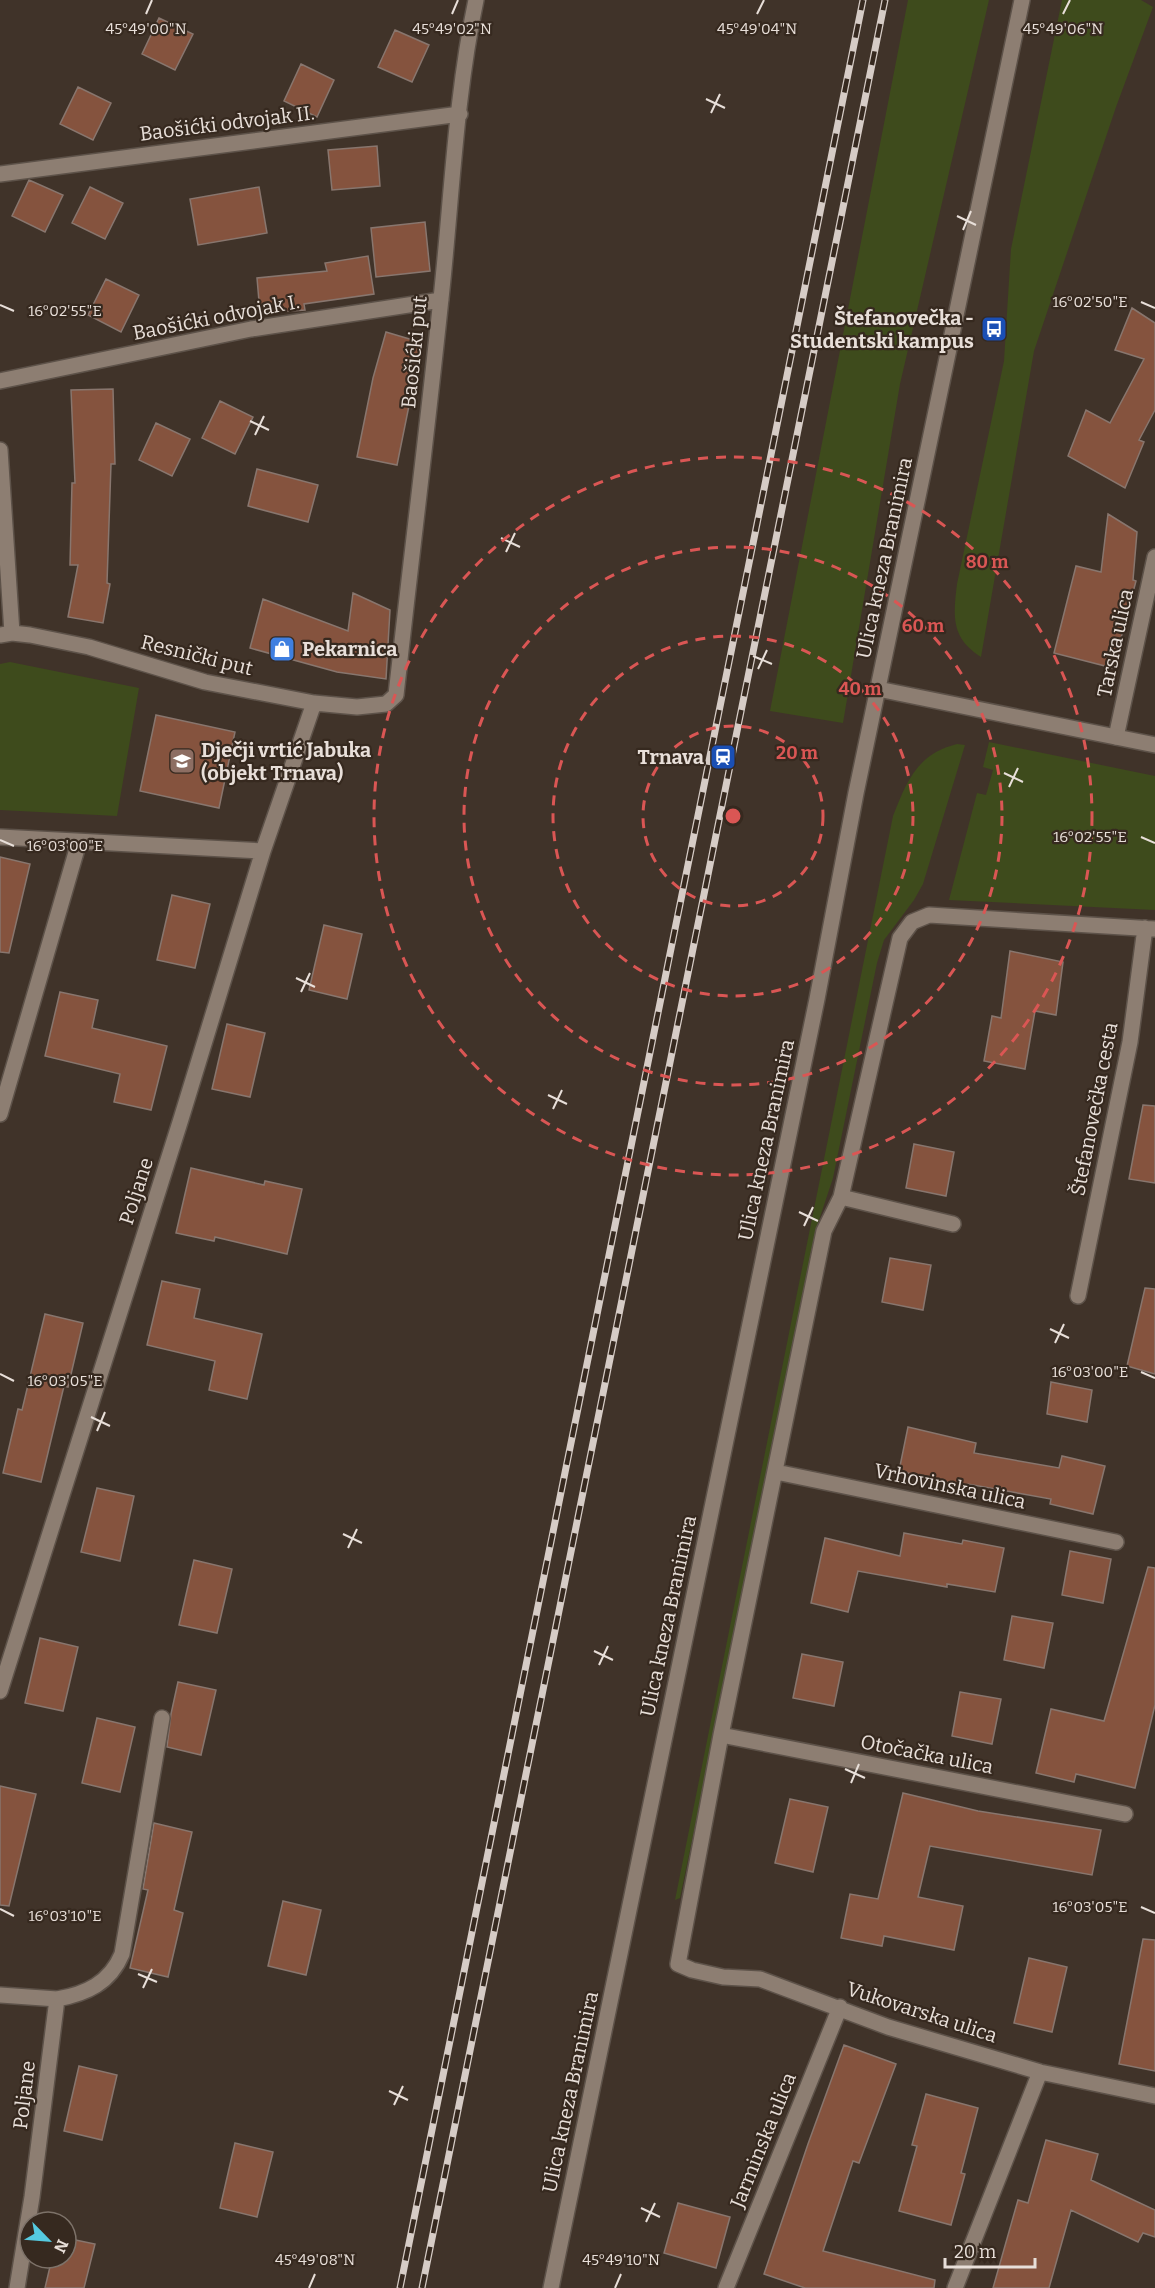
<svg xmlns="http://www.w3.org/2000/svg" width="1155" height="2288" font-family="Bitter,serif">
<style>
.green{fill:#3e4b1c}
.building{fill:#85533e;stroke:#88766e;stroke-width:1.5}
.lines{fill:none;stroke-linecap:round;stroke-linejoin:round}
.street-casing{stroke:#5d5249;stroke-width:18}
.secondary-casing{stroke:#5d5249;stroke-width:18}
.street{stroke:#8d7e72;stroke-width:15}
.secondary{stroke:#8d7e72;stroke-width:15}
.rail-casing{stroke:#d6ccc6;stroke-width:7}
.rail{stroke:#36291f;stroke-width:4.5;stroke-dasharray:14;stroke-linecap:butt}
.ticks{fill:none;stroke:#e8dfd9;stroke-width:2}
.ring{fill:none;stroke:#da5654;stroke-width:3;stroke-dasharray:10 8}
.labels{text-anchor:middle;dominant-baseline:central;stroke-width:4.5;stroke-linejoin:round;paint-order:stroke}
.street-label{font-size:20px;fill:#e8dfd9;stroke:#36291f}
.poi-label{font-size:20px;font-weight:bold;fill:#e8dfd9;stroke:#36291f;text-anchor:end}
.ticks-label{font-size:15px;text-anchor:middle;fill:#e8dfd9;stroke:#36291f;stroke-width:4.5;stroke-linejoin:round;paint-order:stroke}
.centre{fill:#da5654;stroke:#36291f;stroke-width:3}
.ring-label{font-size:18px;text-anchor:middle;font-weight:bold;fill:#da5654;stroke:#36291f;stroke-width:4.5;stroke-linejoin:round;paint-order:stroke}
</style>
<rect width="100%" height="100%" fill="#403329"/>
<path class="green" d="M908,0H989L900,384L843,723L770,711Z
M1062,0H1141L1153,7L1116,107L1034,351L981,657C951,638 953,617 957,584L1004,361L1011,249Z
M10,662L139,688L117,816L0,810V664Z
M989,742L1155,776V910L949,900L977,793L986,795L993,770L983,767Z
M957,744L965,745L923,884L914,900L884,940L877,963L833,1178L816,1229L806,1279L763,1500L680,1898L675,1900L893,816C907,781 917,754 957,744Z"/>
<path class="building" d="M159,18L193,34L175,70L142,54Z
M395,30L429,45L412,82L378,67Z
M301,64L334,80L317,117L284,101Z
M78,87L111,103L93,140L60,124Z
M377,146L380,186L332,190L328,150Z
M29,180L63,195L45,232L12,216Z
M90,187L123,203L105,239L72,223Z
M259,187L267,233L198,245L190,199Z
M425,222L430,271L376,277L371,228Z
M368,256L374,294L304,304L305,310L260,313L257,278L327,271L325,263Z
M106,279L139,295L121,332L88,315Z
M1132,308L1155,323V410L1139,440L1144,442L1125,488L1068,456L1086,410L1110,423L1144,359L1115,350Z
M386,332L423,343L410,386H413L397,465L357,457L373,378Z
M113,389L115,464H111L107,583L110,584L103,623L68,617L78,565H70L72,483H75L71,390Z
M220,401L253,417L235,454L202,438Z
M156,423L190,439L172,476L139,460Z
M257,469L318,485L308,522L248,506Z
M1108,514L1137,532L1133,580L1136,581L1113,668L1054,653L1076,566L1101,572Z
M353,593L390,610L386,679L337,672L250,648L263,599L348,631Z
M156,715L235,732L219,808L140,791Z
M0,857L30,864L9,953L0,952Z
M172,895L210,904L195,968L157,960Z
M324,925L362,934L347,999L309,990Z
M1010,951L1063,962L1056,1015L1035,1011L1025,1069L984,1061L992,1016L1001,1018Z
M60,992L98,1000L92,1028L167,1046L151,1110L114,1102L120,1074L45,1056Z
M227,1024L265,1033L250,1097L212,1089Z
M1143,1105L1155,1106V1183L1129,1179Z
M914,1144L954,1152L946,1196L906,1188Z
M191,1168L264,1185L265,1181L302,1189L287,1254L215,1237L214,1241L176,1233Z
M890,1258L931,1265L923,1310L882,1302Z
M162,1281L200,1289L194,1318L262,1334L247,1399L209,1390L215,1361L147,1345Z
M1145,1288L1155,1289V1374L1127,1366Z
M45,1314L83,1323L68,1387L64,1386L41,1482L3,1473L18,1409L22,1410Z
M1051,1382L1092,1390L1087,1422L1047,1414Z
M908,1427L976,1443L974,1453L1059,1468L1062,1456L1105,1466L1093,1514L1050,1504L1051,1499L968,1484L967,1487L899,1471Z
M97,1488L134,1496L120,1561L81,1552Z
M904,1533L962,1544L963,1540L1004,1548L995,1592L947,1584V1587L858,1571L848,1612L811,1603L825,1538L900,1556Z
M1070,1551L1111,1559L1103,1603L1062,1595Z
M194,1560L232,1569L217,1633L179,1625Z
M1148,1567L1155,1568V1705L1135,1788L1076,1774L1074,1782L1036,1773L1051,1709L1104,1721Z
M1012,1616L1053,1623L1044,1668L1004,1660Z
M40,1638L78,1647L63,1711L25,1703Z
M802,1654L843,1662L834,1706L793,1698Z
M178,1682L216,1690L201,1755L167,1747L171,1714Z
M960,1692L1001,1699L992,1744L952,1736Z
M97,1718L135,1727L120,1792L82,1783Z
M0,1786L36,1794L9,1906L0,1905Z
M903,1793L978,1811L1101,1830L1092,1875L930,1846L918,1897L963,1906L954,1950L884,1936L882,1946L841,1938L850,1894L878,1899Z
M790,1799L828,1807L813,1872L775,1863Z
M154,1823L192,1832L174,1910L183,1913L168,1977L130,1968L148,1890L143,1889Z
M283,1901L321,1910L306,1975L268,1966Z
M1143,1939L1155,1940V2071L1119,2064Z
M1029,1958L1067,1967L1052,2032L1014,2023Z
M844,2045L896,2064L859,2163L853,2161L823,2251L935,2280L934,2288H805L764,2274L808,2144Z
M79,2066L117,2075L102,2140L64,2131Z
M926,2094L978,2108L961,2173L965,2174L951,2225L899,2211L917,2146L912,2145Z
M1046,2140L1098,2154L1091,2180L1155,2210V2237L1143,2233L1138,2242L1071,2210L1049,2288H993L1018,2200L1028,2203Z
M235,2143L273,2152L257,2217L220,2208Z
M678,2203L730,2217L716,2268L664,2253Z
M66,2238L95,2244L84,2288H45L52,2258H66Z"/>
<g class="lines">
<g class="street-casing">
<path id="street" d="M0,174L460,114
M0,381L251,329L441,300
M0,450L12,633
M0,635L12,633L30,635L89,647L205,682L314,703L357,707L386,704L396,695C411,559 428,424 442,289C452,193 456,94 476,0
M1116,737L1155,557
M0,837L263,851
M1155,929L929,915L912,922L900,938L841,1197L824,1231L721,1735L678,1964L692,1970L723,1977L760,1979L888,2027L1040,2072L1155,2096
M0,1114L79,842
M841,1197L953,1224
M1078,1296L1130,1042L1145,928
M776,1472L1116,1542
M0,1691L181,1119L263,851L314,703
M721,1735L1125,1814
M0,1995L57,1999L32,2197L17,2288
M57,1999C86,1994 110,1983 122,1954L162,1718
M726,2288L840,2007
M955,2288L1040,2072"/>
</g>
<g class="secondary-casing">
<path id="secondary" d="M878,689L1155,745
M551,2288L817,999L856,793L1022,0"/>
</g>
<use href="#street" class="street"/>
<use href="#secondary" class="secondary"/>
<g class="rail-casing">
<path id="rail" d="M400,2288L863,0
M422,2288L885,0"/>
</g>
<use href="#rail" class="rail"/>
</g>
<path class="ticks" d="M146,14L152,0M452,14L458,0M757,14L764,0M1063,14L1070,0M706,99L725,108M711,113L720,94M957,216L976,225M963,230L971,211M1141,302L1155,308M0,305L14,311M250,421L269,430M255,435L264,416M501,538L520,547M506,552L515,533M753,656L772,664M758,669L767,650M1004,773L1023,782M1009,787L1018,768M1141,837L1155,843M0,840L14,846M296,978L315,987M301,992L310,973M548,1095L567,1104M553,1109L562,1090M799,1212L818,1221M804,1226L813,1207M1050,1329L1069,1338M1055,1343L1064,1324M1141,1372L1155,1378M0,1374L14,1381M91,1417L110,1426M97,1431L105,1412M343,1534L362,1543M348,1548L357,1529M594,1651L613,1660M599,1665L608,1646M845,1769L865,1778M851,1783L859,1764M1141,1907L1155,1913M0,1909L14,1916M138,1974L157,1982M143,1988L152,1969M389,2091L408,2100M394,2105L403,2086M641,2208L660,2217M646,2222L655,2203M309,2288L315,2274M615,2288L621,2274"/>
<g class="ring">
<circle cx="733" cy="816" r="90"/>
<circle cx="733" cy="816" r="180"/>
<circle cx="733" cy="816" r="269"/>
<circle cx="733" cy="816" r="359"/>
</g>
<defs>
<g id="bus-square" transform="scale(1.35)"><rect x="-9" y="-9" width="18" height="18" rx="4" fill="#1a4fb4" stroke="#36291f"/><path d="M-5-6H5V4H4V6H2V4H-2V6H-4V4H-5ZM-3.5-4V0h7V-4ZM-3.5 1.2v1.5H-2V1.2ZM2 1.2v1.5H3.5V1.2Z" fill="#fff"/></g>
<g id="shop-square" transform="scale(1.35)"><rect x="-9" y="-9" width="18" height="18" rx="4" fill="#3f7fe0" stroke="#36291f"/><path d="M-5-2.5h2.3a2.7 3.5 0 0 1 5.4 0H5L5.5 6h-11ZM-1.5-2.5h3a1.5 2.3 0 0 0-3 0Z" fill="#fff"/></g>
<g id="station-square" transform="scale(1.35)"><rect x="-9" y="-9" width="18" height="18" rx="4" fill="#1a4fb4" stroke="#36291f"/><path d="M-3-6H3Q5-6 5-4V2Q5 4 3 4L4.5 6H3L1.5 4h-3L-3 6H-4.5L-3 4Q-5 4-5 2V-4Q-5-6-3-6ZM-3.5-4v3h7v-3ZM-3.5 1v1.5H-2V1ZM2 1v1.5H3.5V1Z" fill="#fff"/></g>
<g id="school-square" transform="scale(1.35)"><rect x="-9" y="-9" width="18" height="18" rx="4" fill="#8d6e63" stroke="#36291f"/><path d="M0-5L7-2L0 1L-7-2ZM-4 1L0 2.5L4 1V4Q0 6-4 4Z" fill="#fff"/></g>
</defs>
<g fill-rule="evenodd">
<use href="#bus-square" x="994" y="329"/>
<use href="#shop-square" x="282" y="649"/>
<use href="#station-square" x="723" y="757"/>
<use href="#school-square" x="182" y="761"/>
</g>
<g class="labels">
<g class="street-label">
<text transform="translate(227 123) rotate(-7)">Baošićki odvojak II.</text>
<text transform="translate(216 317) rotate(-11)">Baošićki odvojak I.</text>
<text transform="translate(414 352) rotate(-84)">Baošićki put</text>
<text transform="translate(884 558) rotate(-78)">Ulica kneza Branimira</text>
<text transform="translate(1115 643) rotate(-78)">Tarska ulica</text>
<text transform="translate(197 655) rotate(14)">Resnički put</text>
<text transform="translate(1094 1109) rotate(-79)">Štefanovečka cesta</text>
<text transform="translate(766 1140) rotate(-78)">Ulica kneza Branimira</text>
<text transform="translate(136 1191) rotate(-72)">Poljane</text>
<text transform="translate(950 1486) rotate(12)">Vrhovinska ulica</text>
<text transform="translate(668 1616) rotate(-78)">Ulica kneza Branimira</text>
<text transform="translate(927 1754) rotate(11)">Otočačka ulica</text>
<text transform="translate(922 2012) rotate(18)">Vukovarska ulica</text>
<text transform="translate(570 2092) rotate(-78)">Ulica kneza Branimira</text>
<text transform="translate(24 2095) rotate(-83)">Poljane</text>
<text transform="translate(763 2140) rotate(-68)">Jarminska ulica</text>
</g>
<g class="poi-label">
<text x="974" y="318">Štefanovečka -<tspan x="974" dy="23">Studentski kampus</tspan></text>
<text x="302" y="649" text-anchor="start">Pekarnica</text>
<text x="201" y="750" text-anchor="start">Dječji vrtić Jabuka<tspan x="201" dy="23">(objekt Trnava)</tspan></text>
<text x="704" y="757">Trnava</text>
</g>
</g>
<g class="ticks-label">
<text x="146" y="34">45°49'00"N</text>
<text x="452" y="34">45°49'02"N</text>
<text x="1063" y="34">45°49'06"N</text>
<text x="757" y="34">45°49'04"N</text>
<text x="1090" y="307">16°02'50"E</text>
<text x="65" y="316">16°02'55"E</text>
<text x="1090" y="842">16°02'55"E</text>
<text x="65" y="851">16°03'00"E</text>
<text x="1090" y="1377">16°03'00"E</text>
<text x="65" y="1386">16°03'05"E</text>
<text x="1090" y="1912">16°03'05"E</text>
<text x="65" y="1921">16°03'10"E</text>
<text x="315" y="2265">45°49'08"N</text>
<text x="621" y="2265">45°49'10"N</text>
</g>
<circle cx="733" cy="816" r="9" class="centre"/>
<g class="ring-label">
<text x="987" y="568">80 m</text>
<text x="923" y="632">60 m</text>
<text x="860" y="695">40 m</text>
<text x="797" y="759">20 m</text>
</g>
<g transform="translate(48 2240) rotate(115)"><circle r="28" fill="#36291f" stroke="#7d7269" stroke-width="1.5"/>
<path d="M0-4.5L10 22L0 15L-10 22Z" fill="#55cae0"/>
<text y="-9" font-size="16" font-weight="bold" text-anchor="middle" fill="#e8dfd9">N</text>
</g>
<path d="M945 2258v9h90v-9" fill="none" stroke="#e8dfd9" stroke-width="3"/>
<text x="954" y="2258" font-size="18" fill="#e8dfd9" stroke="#36291f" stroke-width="4.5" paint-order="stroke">20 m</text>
</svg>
